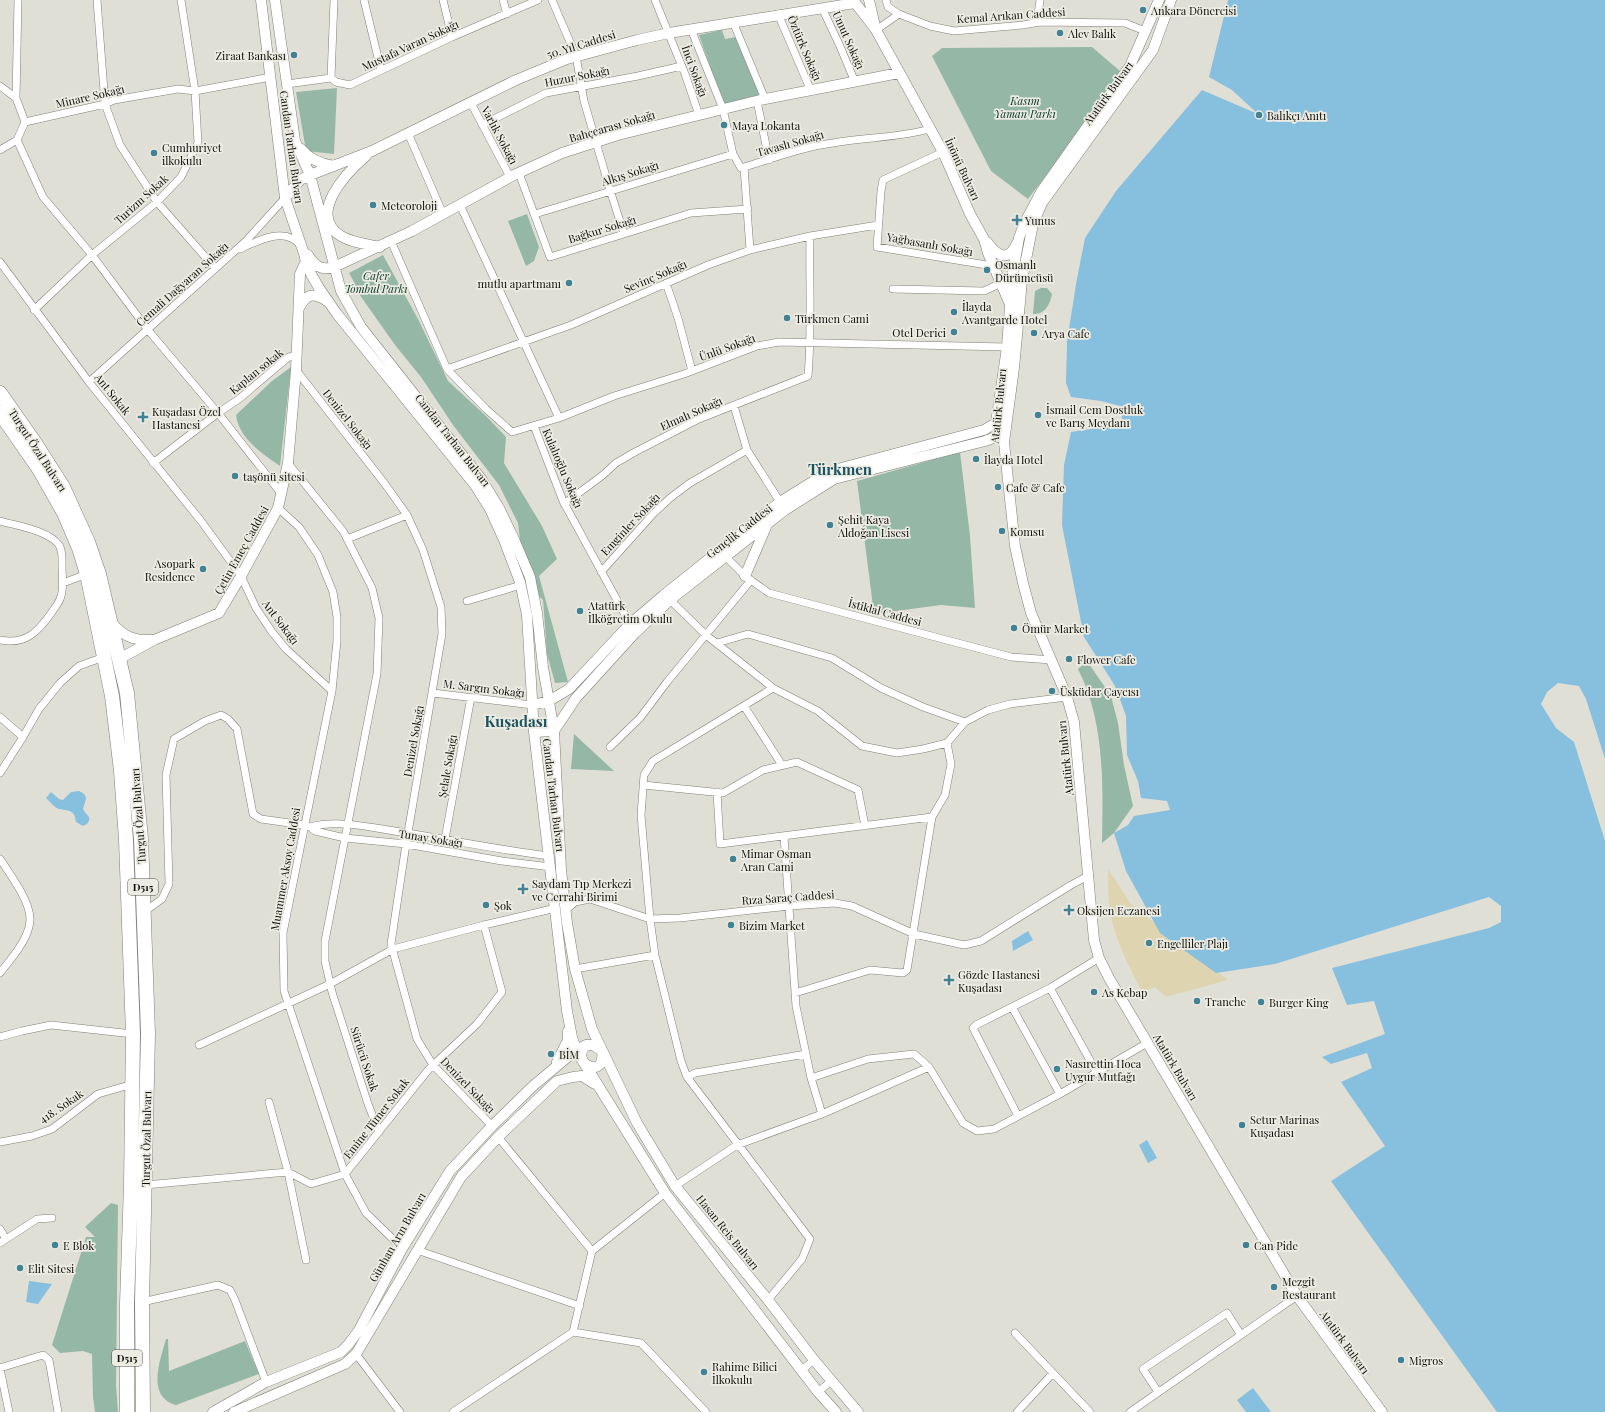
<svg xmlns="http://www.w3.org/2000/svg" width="1605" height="1412" font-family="'Playfair Display',serif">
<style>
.green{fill:#95b8a6}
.sand{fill:#ded5b0}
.water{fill:#87bfdf}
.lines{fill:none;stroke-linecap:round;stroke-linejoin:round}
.street-casing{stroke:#807f77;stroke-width:8}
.secondary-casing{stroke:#807f77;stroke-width:11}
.highway-casing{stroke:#807f77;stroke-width:15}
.street{stroke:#fff;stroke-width:7}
.secondary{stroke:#fff;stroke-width:10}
.highway{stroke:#fff;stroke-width:14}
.poi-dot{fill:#418394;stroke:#edece3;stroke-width:1.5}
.labels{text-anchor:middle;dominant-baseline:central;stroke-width:3.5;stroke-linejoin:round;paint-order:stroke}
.shield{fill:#edece3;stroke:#504f4a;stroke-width:1}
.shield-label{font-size:10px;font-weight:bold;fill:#0d0c09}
.poi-label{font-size:11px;fill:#0d0c09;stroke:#edece3;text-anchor:start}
.street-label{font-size:11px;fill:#0d0c09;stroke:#edece3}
.park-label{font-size:11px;font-style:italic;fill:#003522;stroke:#edece3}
.district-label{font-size:15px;font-weight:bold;fill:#1c5260;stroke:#edece3}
</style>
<rect width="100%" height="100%" fill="#e0dfd6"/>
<path class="green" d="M722,30L725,39L736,37L761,97L724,106L699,35Z
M1092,47L1120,71L1067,148L1028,199L991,171L932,56L942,48Z
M337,88L334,154L306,151L296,92Z
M527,214L539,247L534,261L526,266L508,221Z
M383,255L418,319L448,381L486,416L506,437L504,463L542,526L557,559L539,576L568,682L555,683L547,654L543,600L532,589L522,558L518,523L499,485L453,425L421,377L395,345L352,284L354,282L349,273Z
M1041,288H1047L1052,294C1050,304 1045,315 1033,314L1035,291Z
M291,367L280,466C262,453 239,439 236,415L272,381Z
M960,452L970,536L975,608L941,605L874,614L857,481Z
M1087,661L1111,696L1118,723L1124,765L1133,806L1114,833L1102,843C1103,785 1105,722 1078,669Z
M574,734L614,771L571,769Z
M111,1203L118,1205L116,1385L118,1412H95L93,1397L92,1354L83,1351L60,1353L52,1345L86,1237H95L85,1227Z
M166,1339H168L169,1371L245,1341L259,1374L176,1405C146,1396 160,1361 166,1339Z"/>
<path class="sand" d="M1108,869L1131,904L1228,980L1166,997L1155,987L1142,992C1128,964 1112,935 1109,903C1108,892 1108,881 1108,869Z"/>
<path class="water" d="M1228,0H1605V759L1586,699L1579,686L1558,683L1547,692L1541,704L1556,728L1574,742L1605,841V1412H1497L1331,1181L1385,1146L1341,1082L1372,1068L1367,1053L1331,1064L1322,1057L1385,1034L1374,1001L1347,1005L1332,968L1489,928L1501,922V906L1489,897L1275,964L1216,973L1160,933L1126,871L1114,833L1128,825L1134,816L1170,810L1167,801L1141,798L1138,781L1127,755L1126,716L1115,686L1084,637L1062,525L1064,465L1071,432L1123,424L1120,406L1101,401L1071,397L1066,383L1067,342L1076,284L1085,238L1116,191L1202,90L1258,114L1232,90L1209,77Z
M79,791C90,796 85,800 83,809C86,815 93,817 87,824L83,826L76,822C75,809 68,811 59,809C55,808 49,801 46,798L51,792L59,799L63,800L71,792Z
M1028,931L1033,940L1013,951L1012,941Z
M1147,1140L1157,1158L1148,1163L1139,1145Z
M29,1281L52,1284L38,1304L26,1302Z
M1253,1388L1271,1412H1246L1237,1400Z"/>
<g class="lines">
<g class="street-casing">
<path id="street" d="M97,0L105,104L120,145L157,202L215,268
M364,0L381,70
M443,0L452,37
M503,0L507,14
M552,0L576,56L584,101L610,190L624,234
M655,0L685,74L699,115
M886,0L888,7L899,14L930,26L954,31L1023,25L1040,22L1125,23L1145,31
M822,8L839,44L855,82
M778,14L811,91
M733,22L765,99
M1037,22L1040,0
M691,29L723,109L733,154L741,168C771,159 802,147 833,143C865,137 898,138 930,129
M876,30L899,14
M331,78L334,0
M287,84L331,78L336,82L350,85L452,37L538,0
M0,86L16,98L25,122
M16,98L18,0
M757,101L769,160
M471,103L510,177
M482,125L546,93L638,76L682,66
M408,133L443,214
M17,140L43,197L92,255L148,330L218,413L280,492
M0,150L17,140L25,122L105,104L114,100L178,89L195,91L271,77
M943,152L883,180L881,191L877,247L993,266
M744,167L750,250
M519,173L550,257L691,213L748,209
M460,205L559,418
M535,214L733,154
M391,241L447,369L486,409L512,432L559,418L614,396L684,374L757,346L779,342L1007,347
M240,249C257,241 285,226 300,245
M0,262L89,382L201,521L231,562L241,576L256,608L272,632L286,649L332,691
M666,283L678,318L692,371
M893,289L984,291L1012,278L1016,279
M34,310L92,255L157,202L181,177L198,143L195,91L181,0
M447,369L571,325L708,265L750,250L810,236L878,225
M296,370L385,484L407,515L423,550L441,607L442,634L406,844L391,944L417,1039L433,1065L492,1126
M89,382L246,241L285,198
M734,406L747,450
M534,426L563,501L630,624
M153,463L218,413L239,399L285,360L289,357L297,355
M288,463L343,531L372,588L379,618L377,674L325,941V961L332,992L368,1104L379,1132
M564,504L603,475L616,463L635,452L699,419L808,376C812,329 809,283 810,236
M278,508L299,527L318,555L333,592L337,617V641L332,691L283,933L284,991L345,1174L366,1213L395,1241L403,1247
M0,521C17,526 48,530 59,545C63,551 62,559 62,566C62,576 64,587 61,596C60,602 55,607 52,612C38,632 26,645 0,640
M347,539L407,515
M726,557L745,576L769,593L1011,657L1052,660
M601,572L653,514L670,498L690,483L747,450L780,502
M63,583L87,574
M670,600L706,635L773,688L818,711L862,746L897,753L923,749L947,743L965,722L988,710L1010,704L1067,697
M467,601L521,585
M717,643L748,634L832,658L881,688L923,707L965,722
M433,693L532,705
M744,706L782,765
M0,717L23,737
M610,747L640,718L667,682L751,580
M0,773L23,737L39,709L60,683L79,666L104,657
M643,785L723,793L763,770L797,762L858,790L865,826
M717,792L720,844L932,817
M310,827C339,819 372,828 401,832C451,840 500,850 550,856
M784,836L796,1006L811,1078L822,1114
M445,839L471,697
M0,859C10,874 30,901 30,919C30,929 24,941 19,948C13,957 6,965 0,973
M566,910L575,902L590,899L650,919L680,918L790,906L835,903L852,906L914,934L964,945L981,941L1071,885L1088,876
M144,912L162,899L169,884L166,775L174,739L205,721L221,715L228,719L237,729L253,814L261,819L304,825L310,827L315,831L345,838L406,844L502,861L551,867
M575,969L655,955
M1050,988L1097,1073
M795,993L870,970L903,973L907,970L932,817L945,795L951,764L947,743
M1012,1007L1060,1094
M0,1037L22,1031L51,1025L133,1034
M199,1045L330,984L393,949L484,925L556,908
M687,1077L695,1073L806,1054
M811,1078L868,1059L914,1054L929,1067L963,1123L977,1131L994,1129L1060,1094L1147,1043
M269,1102L288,1172L306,1260
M1018,1116L973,1028L976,1025L1050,988L1099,958
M498,1137L592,1251
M0,1142L32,1136L52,1129L98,1094L133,1084
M145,1185L288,1172L311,1184L345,1174L429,1069L477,1024L502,992L484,925
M675,1186L737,1145L822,1114L929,1067
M0,1229L6,1239
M0,1243L37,1219L52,1218
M417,1250L580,1306
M768,1300L802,1259L810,1239L687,1077L681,1061L655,955L650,919L641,815L644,775L653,761L773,688
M142,1302L218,1285L230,1290L235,1300L266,1382
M573,1332L641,1343L706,1412
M1015,1333L1090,1412
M356,1354L400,1412
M0,1368L43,1355L49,1360L58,1412
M0,1369L9,1412
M802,1370L814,1360
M818,1392L831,1381
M1158,1392L1143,1369L1227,1313L1241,1335
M453,1412L573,1332L592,1251L665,1193
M1017,1412L1053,1373
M1130,1412L1297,1296"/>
</g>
<g class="secondary-casing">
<path id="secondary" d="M261,0L285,198L311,274L319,288L337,314L475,485L490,509L504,540L520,582L527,615L534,732L567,1011L572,1037L576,1050L665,1193L818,1392L836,1412
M275,0L295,141L310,175L341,291L361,327L482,480L499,508L513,537L530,577L537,613L543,667L554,731L561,870L567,923L575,969L592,1029L637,1123L675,1186L768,1300L814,1360L858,1412
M853,0L876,30L943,152L970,214L984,239L988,253L1009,302
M869,0L875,26
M1171,0L1153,50L1047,196L1042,203L1033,224L1022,280L1014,368L1004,442L1015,546L1023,583L1031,613L1067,697L1074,722L1094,940L1099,958L1109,978L1297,1296L1382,1412
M300,148C309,159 320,164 334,166
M366,156C347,172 306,215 341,236C352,243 367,244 380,247
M285,198L300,180L310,175L372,151L516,80L567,59L637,40L669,33L855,3
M987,242C997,256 1008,263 1017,243
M308,255C315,266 321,271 334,267L412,231L514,175L562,153L618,135L760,100L899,73
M299,308C306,294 313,292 327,301
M745,576L766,527
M112,623C123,636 134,641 152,640
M119,659L154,640L219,613L241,576L278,508L288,463L296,370L300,274L306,261L305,258
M532,705L549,701L569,689L630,624L664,595L780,502L830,471L984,430L996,423L1007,347L1012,278L1019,238L1024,224L1041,192L1130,66L1159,0
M554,731L576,698L635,633L670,600L785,510L834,479L985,441L1001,435L1006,429
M534,732L554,731
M586,1045H593L602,1051C604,1067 595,1072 583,1062C580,1054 581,1051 586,1045Z
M557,1062L568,1040V1031
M213,1412L266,1382L341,1352L348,1345L359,1330L403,1247L450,1171L492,1126L533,1086L576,1050L586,1045
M234,1412L345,1364L356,1354L461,1177L498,1137L557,1081L573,1077L582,1076L595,1084"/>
</g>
<g class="highway-casing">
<path id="highway" d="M0,393L35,443L63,487L88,542L99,574L127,693L141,839L148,1033L142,1302L143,1412
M0,413L39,469L64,513L79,548L87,574L112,696L121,771L126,840L133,1034L131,1184L127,1304V1412"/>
</g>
<use href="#street" class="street"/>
<use href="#secondary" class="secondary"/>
<use href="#highway" class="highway"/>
</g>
<g class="poi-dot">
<circle cx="1143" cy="10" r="4"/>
<circle cx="1060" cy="33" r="4"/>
<circle cx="294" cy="55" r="4"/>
<circle cx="1259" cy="115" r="4"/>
<circle cx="724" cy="125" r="4"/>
<circle cx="154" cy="153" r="4"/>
<circle cx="373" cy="205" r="4"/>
<path d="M1015 214h4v4h4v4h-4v4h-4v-4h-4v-4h4z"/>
<circle cx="987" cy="270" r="4"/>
<circle cx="569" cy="283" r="4"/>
<circle cx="954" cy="312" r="4"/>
<circle cx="787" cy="318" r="4"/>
<circle cx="954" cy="332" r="4"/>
<circle cx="1034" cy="333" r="4"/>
<circle cx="1038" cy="415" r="4"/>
<path d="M141 411h4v4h4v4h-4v4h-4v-4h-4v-4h4z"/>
<circle cx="976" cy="459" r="4"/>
<circle cx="235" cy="476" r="4"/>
<circle cx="998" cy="487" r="4"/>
<circle cx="830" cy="525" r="4"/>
<circle cx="1002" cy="531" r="4"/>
<circle cx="203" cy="569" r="4"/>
<circle cx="580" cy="611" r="4"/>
<circle cx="1014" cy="628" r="4"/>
<circle cx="1069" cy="659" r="4"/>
<circle cx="1052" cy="691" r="4"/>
<circle cx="733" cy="859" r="4"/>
<path d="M521 883h4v4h4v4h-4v4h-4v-4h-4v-4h4z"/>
<circle cx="486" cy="905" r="4"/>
<path d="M1067 904h4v4h4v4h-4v4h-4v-4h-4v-4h4z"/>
<circle cx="731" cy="925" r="4"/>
<circle cx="1149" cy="943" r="4"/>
<path d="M947 974h4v4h4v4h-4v4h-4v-4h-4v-4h4z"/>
<circle cx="1094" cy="992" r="4"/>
<circle cx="1197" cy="1001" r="4"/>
<circle cx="1261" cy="1002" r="4"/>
<circle cx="551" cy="1054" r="4"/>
<circle cx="1057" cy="1069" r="4"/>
<circle cx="1242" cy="1125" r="4"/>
<circle cx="55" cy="1245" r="4"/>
<circle cx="1246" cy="1245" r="4"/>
<circle cx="20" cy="1268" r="4"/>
<circle cx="1274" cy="1287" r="4"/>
<circle cx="1401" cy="1360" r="4"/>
<circle cx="704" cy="1372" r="4"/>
</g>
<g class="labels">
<g class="shield">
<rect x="128" y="879" width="30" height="16" rx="3"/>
<rect x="112" y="1350" width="30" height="16" rx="3"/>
</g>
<g class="shield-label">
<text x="143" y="887">D515</text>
<text x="127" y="1358">D515</text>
</g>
<g class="poi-label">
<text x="1151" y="10">Ankara Dönercisi</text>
<text x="1068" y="33">Alev Balık</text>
<text x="286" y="55" text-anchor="end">Ziraat Bankası</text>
<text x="1267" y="115">Balıkçı Anıtı</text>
<text x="732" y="125">Maya Lokanta</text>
<text x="162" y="147">Cumhuriyet<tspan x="162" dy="13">ilkokulu</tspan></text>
<text x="381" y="205">Meteoroloji</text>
<text x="1025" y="220">Yunus</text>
<text x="995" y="264">Osmanlı<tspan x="995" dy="13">Dürümcüsü</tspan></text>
<text x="561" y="283" text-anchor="end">mutlu apartmanı</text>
<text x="962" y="306">İlayda<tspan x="962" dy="13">Avantgarde Hotel</tspan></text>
<text x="795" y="318">Türkmen Cami</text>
<text x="946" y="332" text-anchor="end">Otel Derici</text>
<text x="1042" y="333">Arya Cafe</text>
<text x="1046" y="409">İsmail Cem Dostluk<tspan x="1046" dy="13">ve Barış Meydanı</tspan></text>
<text x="152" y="411">Kuşadası Özel<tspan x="152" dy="13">Hastanesi</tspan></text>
<text x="984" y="459">İlayda Hotel</text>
<text x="243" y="476">taşönü sitesi</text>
<text x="1006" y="487">Cafe &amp; Cafe</text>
<text x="838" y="519">Şehit Kaya<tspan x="838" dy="13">Aldoğan Lisesi</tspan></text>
<text x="1010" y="531">Komsu</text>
<text x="195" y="563" text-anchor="end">Asopark<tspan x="195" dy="13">Residence</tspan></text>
<text x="588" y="605">Atatürk<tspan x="588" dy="13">İlköğretim Okulu</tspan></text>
<text x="1022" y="628">Ömür Market</text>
<text x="1077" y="659">Flower Cafe</text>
<text x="1060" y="691">Üsküdar Çaycısı</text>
<text x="741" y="853">Mimar Osman<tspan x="741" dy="13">Aran Cami</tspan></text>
<text x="532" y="883">Saydam Tıp Merkezi<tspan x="532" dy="13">ve Cerrahi Birimi</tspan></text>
<text x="494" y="905">Şok</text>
<text x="1077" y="910">Oksijen Eczanesi</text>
<text x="739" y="925">Bizim Market</text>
<text x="1157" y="943">Engelliler Plajı</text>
<text x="958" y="974">Gözde Hastanesi<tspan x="958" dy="13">Kuşadası</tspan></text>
<text x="1102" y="992">As Kebap</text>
<text x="1205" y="1001">Tranche</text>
<text x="1269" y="1002">Burger King</text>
<text x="559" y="1054">BİM</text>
<text x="1065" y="1063">Nasırettin Hoca<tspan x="1065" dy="13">Uygur Mutfağı</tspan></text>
<text x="1250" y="1119">Setur Marinas<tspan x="1250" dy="13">Kuşadası</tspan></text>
<text x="63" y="1245">E Blok</text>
<text x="1254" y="1245">Can Pide</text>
<text x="28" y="1268">Elit Sitesi</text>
<text x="1282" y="1281">Mezgit<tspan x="1282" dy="13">Restaurant</tspan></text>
<text x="1409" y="1360">Migros</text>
<text x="712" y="1366">Rahime Bilici<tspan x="712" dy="13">İlkokulu</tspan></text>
</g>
<g class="street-label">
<text transform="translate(1011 15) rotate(-4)">Kemal Arıkan Caddesi</text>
<text transform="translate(849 40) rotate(66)">Umut Sokağı</text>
<text transform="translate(581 44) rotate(-17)">50. Yıl Caddesi</text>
<text transform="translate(410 45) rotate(-25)">Mustafa Varan Sokağı</text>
<text transform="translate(805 48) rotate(67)">Öztürk Sokağı</text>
<text transform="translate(695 71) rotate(70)">İnci Sokağı</text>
<text transform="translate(577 76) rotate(-11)">Huzur Sokağı</text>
<text transform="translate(1108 93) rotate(-54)">Atatürk Bulvarı</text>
<text transform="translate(90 96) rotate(-13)">Minare Sokağı</text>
<text transform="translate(612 126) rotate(-16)">Bahçearası Sokağı</text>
<text transform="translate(500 135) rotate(62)">Varlık Sokağı</text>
<text transform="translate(790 143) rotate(-16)">Tavaslı Sokağı</text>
<text transform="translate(292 147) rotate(82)">Candan Tarhan Bulvarı</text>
<text transform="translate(963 169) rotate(65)">İnönü Bulvarı</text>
<text transform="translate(630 173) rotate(-17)">Alkış Sokağı</text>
<text transform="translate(141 199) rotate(-42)">Turizm Sokak</text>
<text transform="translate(602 229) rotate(-17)">Bağkur Sokağı</text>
<text transform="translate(930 244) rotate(10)">Yağbasanlı Sokağı</text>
<text transform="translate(655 276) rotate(-23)">Sevinç Sokağı</text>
<text transform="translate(182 284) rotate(-42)">Cemali Dağyaran Sokağı</text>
<text transform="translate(727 347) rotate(-20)">Ünlü Sokağı</text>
<text transform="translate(256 371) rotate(-39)">Kaplan sokak</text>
<text transform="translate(113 394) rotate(51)">Ant Sokak</text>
<text transform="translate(998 406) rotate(-84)">Atatürk Bulvarı</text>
<text transform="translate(691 413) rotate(-24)">Elmalı Sokağı</text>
<text transform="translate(348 419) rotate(52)">Denizel Sokağı</text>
<text transform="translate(453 440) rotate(52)">Candan Tarhan Bulvarı</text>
<text transform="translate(38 450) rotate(57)">Turgut Özal Bulvarı</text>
<text transform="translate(563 468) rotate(67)">Kulalıoğlu Sokağı</text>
<text transform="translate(630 524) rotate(-47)">Emginler Sokağı</text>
<text transform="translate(739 531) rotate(-38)">Gençlik Caddesi</text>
<text transform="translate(241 550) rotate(-61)">Çetin Emeç Caddesi</text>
<text transform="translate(885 612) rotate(15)">İstiklal Caddesi</text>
<text transform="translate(281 622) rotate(53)">Ant Sokağı</text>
<text transform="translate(484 688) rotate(7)">M. Sargın Sokağı</text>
<text transform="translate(413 741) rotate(-80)">Denizel Sokağı</text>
<text transform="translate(1065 758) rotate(-96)">Atatürk Bulvarı</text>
<text transform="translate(447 766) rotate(-80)">Şelale Sokağı</text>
<text transform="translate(554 795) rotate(83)">Candan Tarhan Bulvarı</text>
<text transform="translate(138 816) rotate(-94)">Turgut Özal Bulvarı</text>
<text transform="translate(431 838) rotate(9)">Tunay Sokağı</text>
<text transform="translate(285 869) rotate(-80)">Muammer Aksoy Caddesi</text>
<text transform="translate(788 897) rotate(-4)">Rıza Saraç Caddesi</text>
<text transform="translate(365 1059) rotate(72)">Sürücü Sokak</text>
<text transform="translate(1176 1067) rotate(59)">Atatürk Bulvarı</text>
<text transform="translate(468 1085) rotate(46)">Denizel Sokağı</text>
<text transform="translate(61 1106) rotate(-34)">418. Sokak</text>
<text transform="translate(376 1118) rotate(-52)">Emine Tümer Sokak</text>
<text transform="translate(146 1139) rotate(-89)">Turgut Özal Bulvarı</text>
<text transform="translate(728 1232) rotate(51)">Hasan Reis Bulvarı</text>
<text transform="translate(397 1237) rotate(-60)">Günhan Arın Bulvarı</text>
<text transform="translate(1345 1342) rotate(54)">Atatürk Bulvarı</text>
</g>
<g class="park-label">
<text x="1025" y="100">Kasım<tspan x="1025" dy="13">Yaman Parkı</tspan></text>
<text x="376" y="275">Cafer<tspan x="376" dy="13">Tombul Parkı</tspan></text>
</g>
<g class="district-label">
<text x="840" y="469">Türkmen</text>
<text x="516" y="721">Kuşadası</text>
</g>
</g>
</svg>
